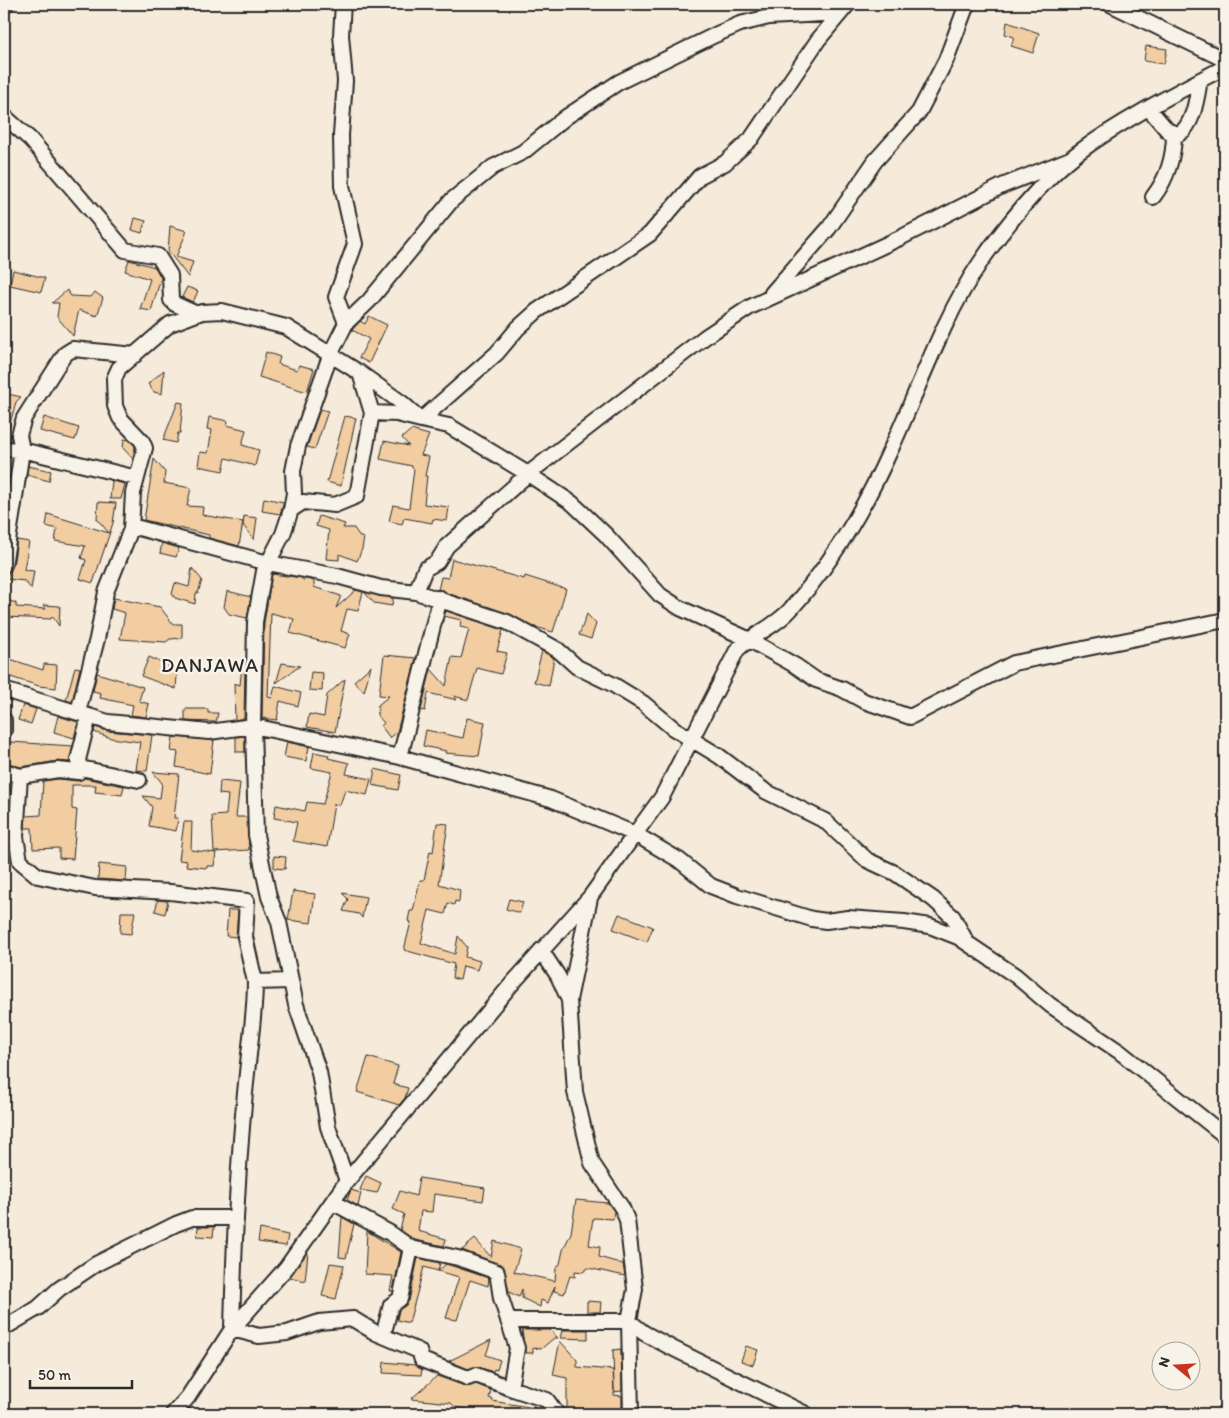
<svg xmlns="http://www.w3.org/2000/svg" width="1229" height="1418" font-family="Itim,sans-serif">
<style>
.building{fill:#f2cda2;stroke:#2b2b2b}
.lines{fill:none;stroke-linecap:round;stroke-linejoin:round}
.minor-casing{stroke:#2b2b2b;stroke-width:18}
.minor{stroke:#f7f3e8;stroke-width:14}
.labels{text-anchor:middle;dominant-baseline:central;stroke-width:5;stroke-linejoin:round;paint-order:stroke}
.quarter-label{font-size:20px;letter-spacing:1px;fill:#2b2b2b;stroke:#f7f3e8}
</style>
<rect width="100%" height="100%" fill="#f6ebda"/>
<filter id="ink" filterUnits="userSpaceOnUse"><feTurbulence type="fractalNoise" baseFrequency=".02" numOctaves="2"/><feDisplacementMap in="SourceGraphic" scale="10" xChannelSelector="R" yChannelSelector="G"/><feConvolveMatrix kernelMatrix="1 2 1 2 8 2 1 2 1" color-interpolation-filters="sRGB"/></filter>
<g filter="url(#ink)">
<path class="building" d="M1007,22L1039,33L1033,53L1011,46L1014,37L1005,34Z
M1146,46L1167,49L1164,64L1144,61Z
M135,218L146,221L142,233L132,230Z
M170,226L187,231L176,257L193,262L188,277L168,251Z
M129,260L155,267L161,278L151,311L140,309L150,279L125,271Z
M13,270L45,278L41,292L10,285Z
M187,287L198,291L193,302L182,297Z
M67,290L71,296L91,297L95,292L103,298L97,316L79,310L73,336L57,317L59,303H52Z
M369,316L387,325L369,363L359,358L369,339L352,330L360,321L365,324Z
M266,352L280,357L278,364L297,370L299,365L314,369L307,392L259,377Z
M164,370L162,394L154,392L148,384Z
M4,393L21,397L16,402L7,434L4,433Z
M178,402L183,403L180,433H178L176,443L163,440Z
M320,409L328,411L315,449L307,447Z
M345,416L356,418L341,486L327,482Z
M44,417L79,428L75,440L40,431Z
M209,417L228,421L227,425L246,430L242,445L259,450L255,466L226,458L223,471L198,466L200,452L208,453L212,430L207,429Z
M411,430L429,435L421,455L429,457L425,476H427L424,504L449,507L447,521L433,519L432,523L404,518L402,524L389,521L393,505L409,508L414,469L412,468V466L380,459L384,441L409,446L402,438Z
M124,439L129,440L135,446L133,459L123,448Z
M154,459L165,472L164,483L191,488L187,506L203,507L202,515L243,522L239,546L209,538V535L144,520Z
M28,466L51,471L49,481L27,475Z
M112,481L125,484L121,499H110Z
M264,498L284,502L280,514L262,511Z
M98,502L116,503L113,523L93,583L80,579L86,560L81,558L85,546L55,541L57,529L46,526L48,514L109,533L97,519Z
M244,516L257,518L254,540L243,525Z
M319,516L345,524L343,528H354L360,537L364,538L362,549L357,561L339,554V560L326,559L329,530L316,526Z
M17,540L29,542L24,570L34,571L31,589L25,581L7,579L8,573L13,566Z
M162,543L179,548L176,557L160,553Z
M452,559L524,579L525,576L566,589L553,632L532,626L510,614L438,590L441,577L448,578Z
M192,568L202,580L198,593H196L195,604L175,598L172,594L175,583L189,587Z
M272,574L302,578L304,581L306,579L314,581V587L341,596L336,608L356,590L363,592L358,611L347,609L341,631L350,634L345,648L290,633L294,619L271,613L268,697L272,698L275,686L301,693L298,706L280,701L277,720L262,718L264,623Z
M227,591L251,597L247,618L229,614L224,607Z
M364,592L393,598L392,606L374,603Z
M114,598L160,607L173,624H182V638L170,639L166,642L120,639L125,613L112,609Z
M4,599L16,603V607L46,609L43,605L60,606L59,626L52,616L51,619L4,617Z
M446,611L503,630L497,651L507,653L501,674L477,668L468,700L454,696L457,700L428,693L425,711L421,710L431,669L446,686L452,657L461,658L469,629L460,627L461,620L444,616Z
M587,614L596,624L591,639L579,635Z
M542,651L554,658L549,686L534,682Z
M384,655L416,658L397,732L390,738L381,726L384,723L377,715L378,705L389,696L379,695Z
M4,657L43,670L44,664L57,665L56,688L39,686L4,675Z
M149,657L169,666L177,675L176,689L141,676Z
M282,663L300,666L276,683Z
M242,666H245L244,718L235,720L234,683L240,685Z
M371,666L364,692L354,681Z
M75,667L80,668L72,702L66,700Z
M311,672L323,673L322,691L309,690Z
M97,673L143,687L139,701L149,704L146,717L131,715L133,705L100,698L101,693L93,691Z
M345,679L335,732L307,727L309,714L324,717L327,695Z
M23,705L36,709L31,724L18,720Z
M185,709H208V713H218L216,722L185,721Z
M58,716L78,722L74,738L54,732Z
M467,718L485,722L479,756L445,753L446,751L423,746L426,730L463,738Z
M95,727L107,731L152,735L147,771L136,770L140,742L111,738L94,732Z
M245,736V752H236V737Z
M173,737L214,740L210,774L176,767L178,752L171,751Z
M10,742L73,746L70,762L57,761L21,767L9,763Z
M287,742L309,747L306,761L284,757Z
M314,752L329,755L328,758L349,763L346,774L371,779L367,795L345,790L340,805L334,804L327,847L293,841L297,822L274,818L276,805L305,811L307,802L323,804L332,772L311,768Z
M375,769L401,775L398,790L372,785Z
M153,772L179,774L174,818H178L176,831L149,826L152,807L143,796L160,798L162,783Z
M84,778L124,786L122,795L95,792L96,785H72V809L77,810L73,859L59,858V848L33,849L32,828H25L26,816L41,815L43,781L58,779L78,781Z
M220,781L240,783L236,817H247L249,850L214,852L212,816L226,815L228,795L219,794Z
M184,822H192L191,850L216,853L214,866H207V868L186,866L187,861L179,860Z
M437,823L448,824L439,884L460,890L459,902L455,901L454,905L448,903L445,914L429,910L421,943L455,954L458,936L467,947L465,957L480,961L477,970L463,966L460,980L452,978L454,964L404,950L411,922L408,921L410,911H413L420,880H424L430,851L433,852Z
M274,856L286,857L285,869L274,868Z
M99,864L127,867L126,881L98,879Z
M293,891L315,894L311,923L288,920Z
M342,893L366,897L362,918L359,914L343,911L348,899Z
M509,899L523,902L520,913L506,909Z
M158,900L168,901L165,914L155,911Z
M228,910H238L236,937L226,936Z
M121,912H135L131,934L120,933Z
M619,914L653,927L647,942L613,929Z
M368,1057L398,1066L393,1084L408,1088L405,1098L399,1105L357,1092Z
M366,1176L381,1183L377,1193L360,1190Z
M419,1178L485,1188L483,1201L434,1194L432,1212L421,1211L418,1231L446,1239L444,1246L415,1240L400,1230L404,1214L393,1209L400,1191L416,1196Z
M351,1190L361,1193L358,1206L347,1200Z
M576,1200L608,1203L614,1211L613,1219L593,1218L589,1245L600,1247L599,1257L623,1264L625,1276L588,1268L583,1272L575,1271V1277L570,1276L564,1294L554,1291L555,1286L548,1303L541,1300L540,1307L522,1298V1289L519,1297L509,1292L503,1266L462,1250L475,1239L491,1257L494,1241L521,1249L514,1272L555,1281L556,1268L560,1264L563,1250L571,1233Z
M342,1217L354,1224L346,1258L339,1257Z
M198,1227H214L213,1237L197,1236Z
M260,1229L288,1235L286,1246L258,1242Z
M367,1231L401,1252L393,1291H390L393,1276L365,1274Z
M308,1253L305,1281L290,1277L306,1254Z
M418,1258L440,1263L438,1271L424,1267L409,1323L397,1320L399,1310L409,1301Z
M330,1263L344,1265L336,1299L322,1296Z
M446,1264L489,1278L488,1286L470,1280L457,1320L446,1318L459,1277L438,1271Z
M587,1301L601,1302L600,1312H587Z
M522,1330H550L558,1338H554L541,1349L533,1348V1353H525Z
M563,1330H588V1339L561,1338Z
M491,1340L486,1355L500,1360L497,1370L494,1369L493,1372L478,1367L468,1369L449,1361Z
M560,1341L577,1360V1367L613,1370L614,1391L613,1350L621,1349L622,1391L614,1392V1395L622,1396V1414L599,1411V1414H567V1378L553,1375Z
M746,1346L758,1350L753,1365L741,1361Z
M384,1362L415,1365L422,1369L421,1375L383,1373Z
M437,1376L465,1386L476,1384L491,1390L489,1398L493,1399L492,1401L535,1408L534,1414H488L455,1407L451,1403L411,1399Z"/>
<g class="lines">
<g class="minor-casing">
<path id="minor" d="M343,4L341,35L345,81L341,135L342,186L355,244L336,297L346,323
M1110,4L1225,60
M4,5L6,4
M1149,109L1168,131L1179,134C1194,125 1197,96 1200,80
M4,116L30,139L125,250L158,256L170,275L171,300L175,304L197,314
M1153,197C1167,179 1174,156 1174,134
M772,293L829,228L875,161L919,112L946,60L967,4
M360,373L372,413
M4,449L22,450L137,478
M291,510L294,493L293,471L298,446L331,353L346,323L369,301L452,200L493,167L523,152L566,117L619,82L715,35L740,24L769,17L840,13
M131,529L139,528L268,563L337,576L381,588L416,592L507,622L558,650L577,667L612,684L643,703L673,728L719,756L765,791L825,821L867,860L895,873L933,899L953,917L967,943
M4,565L14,504L22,450L19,435L24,418L59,363L65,354L73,349L135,355
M416,592L425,569L437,562L447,546L528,474L705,337L750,307L900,238L1002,186L1070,159
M4,690L108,722L209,732L253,726L400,757L551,799L635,834L662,797L737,650C753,634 775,627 790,610C831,564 865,507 890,451C918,391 943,317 980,263C1005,226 1043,179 1079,152C1124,119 1176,93 1225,67
M78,712L97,639L106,592L131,529L133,493L145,448L142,441L120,418L115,406L114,379L119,368L170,324L202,312L222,311L286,327L360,373L402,403L421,420L449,426L528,474L572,503L606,535L660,595L680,608L748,639L796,666L816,680L842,689L864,701L910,717L1014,663L1225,620
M4,720V731
M400,757L440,598
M80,768L139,780
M4,771L20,776
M16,837L20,861L38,876L95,888L170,892L247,901L245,937L255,982L291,981
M4,838L16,837L20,776L58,770L78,772L80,768L78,760L89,716
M541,950L558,976L569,1000L575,1092L592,1163L622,1208L627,1220L635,1289L629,1321L631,1414
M255,982C255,1013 250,1042 247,1073C238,1158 234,1244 232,1329L259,1336L287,1333L319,1322L353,1319L376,1333L419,1351L422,1360L468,1378L476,1375L510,1388
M569,1000L590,898
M347,1181L328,1127L319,1072L296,1005L279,922L269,897L256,835L253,726L255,622L264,571L283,534L291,510L303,502L335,505L357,496L372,413L397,414L421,420L497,353L518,328L537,311L650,234L700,176L725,163L751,139L818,40L848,4
M334,1203L390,1233L411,1248L458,1258L497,1272L501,1298L517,1348L510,1388L547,1400L557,1414
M508,1321H629L644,1333L672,1348L806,1414
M4,1328L38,1308L59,1289L96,1264L176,1224L192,1218H235
M383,1336L391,1305L400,1299L411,1248
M173,1414L188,1397L232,1329L286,1268L347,1181L510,986L590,897L635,834L679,860L711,886L737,896L812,919L826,921L848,918L904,922L930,926L958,937L1016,976L1050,1005L1120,1052L1225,1136"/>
</g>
<use href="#minor" class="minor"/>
</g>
</g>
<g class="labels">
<g class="quarter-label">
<text x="210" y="665">DANJAWA</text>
</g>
</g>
<rect width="1229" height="1418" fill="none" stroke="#f7f3e8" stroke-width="20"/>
<rect x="10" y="10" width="1209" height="1398" fill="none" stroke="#2b2b2b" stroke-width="2" filter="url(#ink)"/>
<g transform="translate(1176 1366) rotate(288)"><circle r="24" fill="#f7f3e8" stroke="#a5a39c"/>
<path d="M0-4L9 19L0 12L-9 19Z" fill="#c8321e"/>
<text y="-8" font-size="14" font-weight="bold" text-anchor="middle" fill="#2b2b2b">N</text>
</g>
<path d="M30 1380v8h102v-8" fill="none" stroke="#2b2b2b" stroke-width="2.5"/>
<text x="38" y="1380" font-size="15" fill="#2b2b2b" stroke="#f7f3e8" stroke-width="4" paint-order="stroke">50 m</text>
</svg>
